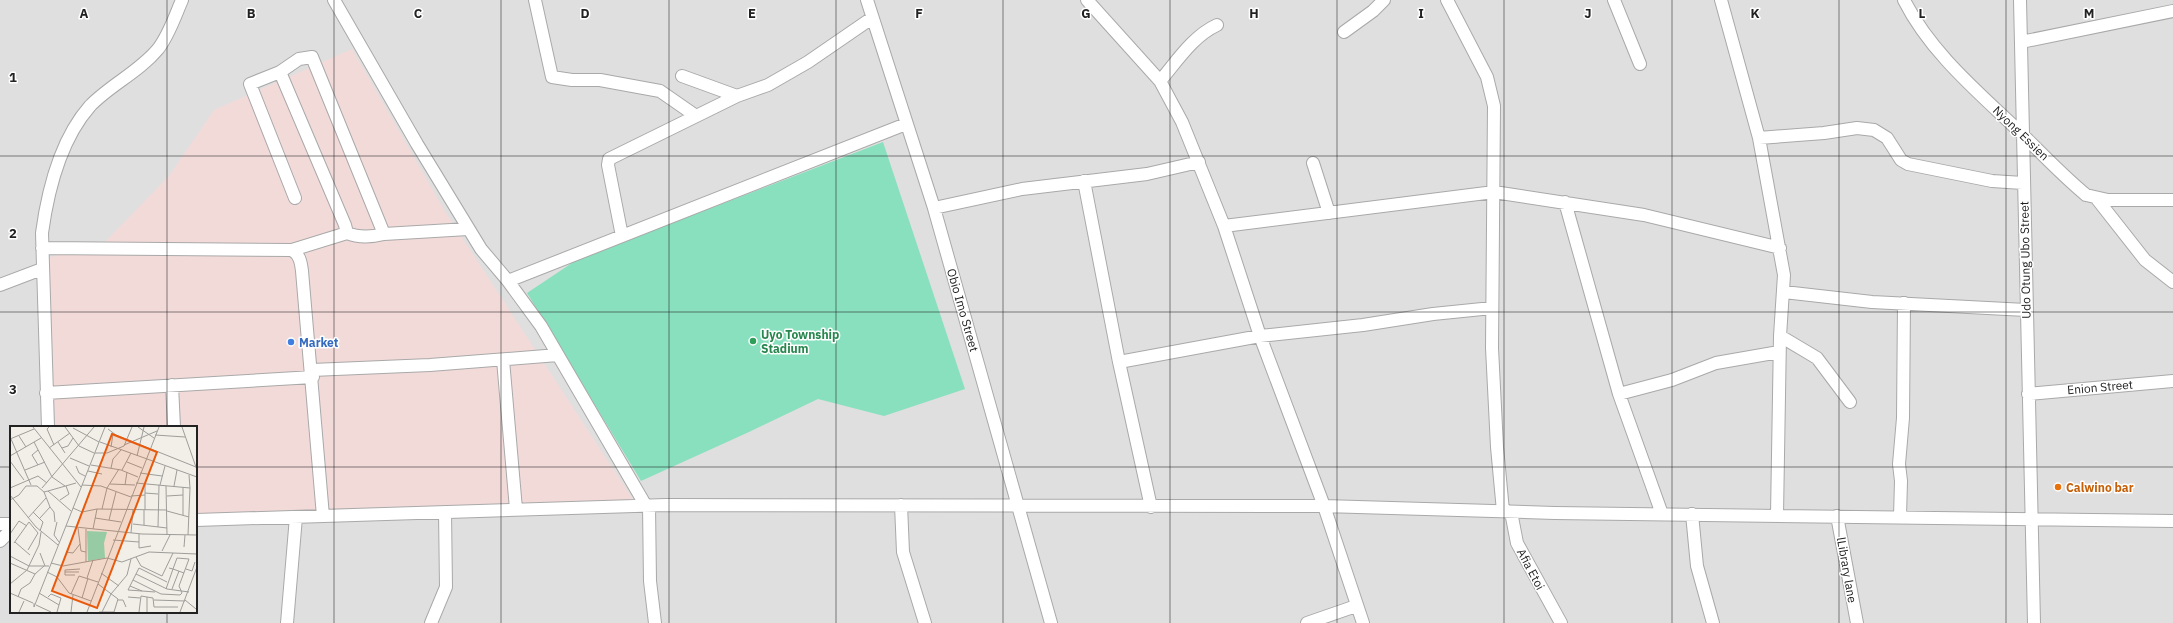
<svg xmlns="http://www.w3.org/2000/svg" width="2173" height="623" font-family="'IBM Plex Sans',sans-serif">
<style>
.residential{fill:#e0dfdf;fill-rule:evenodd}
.commercial{fill:#f2dad9}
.pitch{fill:#88e0be}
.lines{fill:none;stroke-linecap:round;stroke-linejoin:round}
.minor-casing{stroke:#a9a9a9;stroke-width:14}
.minor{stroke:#fff;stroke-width:12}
.grid{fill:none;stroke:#222;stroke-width:1;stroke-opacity:0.55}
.leisure-dot{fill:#2e9e5b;stroke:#fff;stroke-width:1.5}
.shop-dot{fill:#3f7fe0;stroke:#fff;stroke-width:1.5}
.food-dot{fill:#e8710a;stroke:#fff;stroke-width:1.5}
.labels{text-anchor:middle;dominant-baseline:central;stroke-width:3;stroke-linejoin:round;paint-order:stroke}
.street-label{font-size:12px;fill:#222;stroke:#fff}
.leisure-label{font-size:12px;font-weight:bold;fill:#27864d;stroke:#fff;text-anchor:start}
.shop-label{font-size:12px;font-weight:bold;fill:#366cbe;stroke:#fff;text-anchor:start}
.food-label{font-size:12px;font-weight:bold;fill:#c56008;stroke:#fff;text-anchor:start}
.inset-road{fill:none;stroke:#9f9d99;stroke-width:1}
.view{fill:#e8590c;fill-opacity:0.15;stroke:#e8590c;stroke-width:2}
.inset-edge{fill:none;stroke:#222;stroke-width:2}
.grid-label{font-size:13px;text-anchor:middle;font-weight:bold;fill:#222;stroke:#fff;stroke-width:3;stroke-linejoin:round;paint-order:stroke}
</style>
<rect width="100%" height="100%" fill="#f2efe9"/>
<path class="residential" d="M0,0H2173V623H0ZM11,427H196V612H11Z"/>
<path class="commercial" d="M352,49L446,213L636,504L196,519V427H55L48,258L105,242L169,176L214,110Z"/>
<path class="pitch" d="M883,142L965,389L884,416L818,399L749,432L641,481L527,293L578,259Z"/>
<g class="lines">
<g class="minor-casing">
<path id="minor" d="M334,0L417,144L481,249L508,281L541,326L646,506H649L650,581L655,623
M535,0L552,77L572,80H600L660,91L696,116
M867,0L934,208L1051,623
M1087,0L1160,81L1182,122L1224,226L1260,336L1324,506L1363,623
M1447,0L1487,77L1494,106L1492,348L1497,447L1503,511
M1614,0L1640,64
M1721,0L1759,138L1784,275L1780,336L1777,515
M1904,0C1930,52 1978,92 2020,132C2041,153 2063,176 2086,195L2108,200H2173
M2020,0L2034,623
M1344,32L1373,11L1384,0
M2021,42L2173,11
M280,72L345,225L347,233
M682,76L737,96
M1160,81C1177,61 1193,36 1217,25
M1759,138L1824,133L1857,128L1874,130L1887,138L1901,160L1908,164L1992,181L2023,183
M1313,163L1329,213
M1084,181L1119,362L1151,507
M295,198L250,84L280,72L299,59L312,57L384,234
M2097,199L2145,260L2173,282
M1565,202L1619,394L1662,514
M934,208L1022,189L1147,174L1199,162
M1224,226L1494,192L1644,215L1780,248
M622,236L608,165L609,159L737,96L768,85L808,62L872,18
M42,248L292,250C300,255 301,263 302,271L323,516
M292,250L347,233C359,238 372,237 384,234L468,229
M508,281L906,124
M0,285L42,269
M1784,292L1872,302L2026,310
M1780,336L1817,358L1850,402
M503,360L516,509
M1119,362L1260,336L1363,325L1433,314L1492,308
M312,370L430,365L558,355
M172,385L174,427
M46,393L313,377
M1619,394L1672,380L1716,363L1779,352
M2028,394L2173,381
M48,427L42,233C48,189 60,140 90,106C110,85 139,72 158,49C169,35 175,16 182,0
M901,505L903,552L925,623
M1511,512L1517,543L1561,623
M1692,514L1697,566L1713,623
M1837,516L1857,623
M1900,517L1901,481L1899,464L1903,418L1904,303
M196,520L666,505L1324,506L1555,513L2173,521
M0,524H11
M0,541L11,530
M287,623L296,517
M431,623L446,587L445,512
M1307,623L1356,606"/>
</g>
<use href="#minor" class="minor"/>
</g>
<path class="grid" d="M167,0V427M334,0V623M501,0V623M669,0V623M836,0V623M1003,0V623M1170,0V623M1337,0V623M1504,0V623M1672,0V623M1839,0V623M2006,0V623M0,156H2173M0,312H2173M0,467H11M196,467H2173M167,612V623"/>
<circle class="leisure-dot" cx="753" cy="341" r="4"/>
<circle class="shop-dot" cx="291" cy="342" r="4"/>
<circle class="food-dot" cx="2058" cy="487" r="4"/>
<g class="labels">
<g class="street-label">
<text transform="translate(2021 133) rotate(44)">Nyong Essien</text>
<text transform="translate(2025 260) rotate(-91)">Udo Otung Ubo Street</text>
<text transform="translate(963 310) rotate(74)">Obio Imo Street</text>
<text transform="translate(2100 387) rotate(-5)">Enion Street</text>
<text transform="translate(1531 569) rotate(62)">Afia Etoi</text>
<text transform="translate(1847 570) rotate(80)">lLibrary lane</text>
</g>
<g class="leisure-label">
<text x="761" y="334">Uyo Township<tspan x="761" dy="14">Stadium</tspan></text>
</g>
<g class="shop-label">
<text x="299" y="342">Market</text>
</g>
<g class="food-label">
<text x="2066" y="487">Calwino bar</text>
</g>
</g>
<g transform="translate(10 426)">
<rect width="187" height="187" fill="#f2efe9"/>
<path d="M77,105L97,106L94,117L95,132L78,135Z" fill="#88e0be"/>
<path class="inset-road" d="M23,1L71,61M39,1L37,3L44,19M55,1L69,20L84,27M128,1L144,12M172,1L187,44M63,2L89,16M98,3L106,9L186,41M145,9L175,11M9,10L16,21M0,13L24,3M1,13L21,59M24,16L42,51L55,60M48,16L55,27M90,16L187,51M114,19L147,5M101,21L103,8M39,22L60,7M52,22L58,20L63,12M28,24L22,29L28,39M85,27H97L114,20L122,1M0,30L31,12M127,30L134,1M60,32L79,40M0,35L14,54M117,36L132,42M81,39L111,44L128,51M66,40L69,47L75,50M101,42L103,33L111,24M15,44L35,36M112,44L121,27M78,45L92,48M130,47L152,50M179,49L180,62M126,57L180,62L178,109M100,58L125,59M72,59L91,60L121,71M115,59L117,46M150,59L155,40M156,60L157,109M164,60L167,44M0,62L28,50L37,57M32,62L84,1M38,65L66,57M135,67L148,68M0,69L26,101L48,119M121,70L135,69M157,70L173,69M0,74L9,69L16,60H27L34,66L38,65L61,85M50,74L59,68L56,60M40,81L44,86L45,96M63,82L72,86L87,83L157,84M92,83L97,62L109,43M134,84V99M135,84V59M157,85L179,91M23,86L33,96L30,105M173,89V61M18,92L36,72M30,92L40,81L34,66M85,92L111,96M99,94L106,66M47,96L44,109L49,116M123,98L157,102M56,100L132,108L187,109M148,101L149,59M68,102L71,125L76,126M76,103V136M83,103L87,83M121,107L123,84M0,108L9,95L17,100M129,108V122L141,120M103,114L129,116M5,116L20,129M4,117L19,96M174,121L175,109M18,124L28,107L19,96M152,125L160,109M56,126L63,127L70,118M30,127L35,140M0,130L19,140H39M126,131L131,140L152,150L163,127M0,137L25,148M41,137L53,140L97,132L112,136L139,126L187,128M176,143L182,145L185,136M37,146L47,151L59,167L81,175M55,146V144L70,143M55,146H69M55,146V149H65M91,147L109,160M126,148L157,163L179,166M77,152L83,134M123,154L151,168L170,169L172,167L169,160L179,133L167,132L163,143L159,142M0,158L17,144L29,119L31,106M88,158L108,173L104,186M120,160L132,165L145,166M156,163L163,143L174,147M162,163L169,145M132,165L118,164L129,142L157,156M0,167L23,177M29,167L49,179M61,168L69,150L88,156M8,171L11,163L20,157L25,148L34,140M38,171L41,168L51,172L47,186M118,171L130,172M72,172L78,152M108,174H113L116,181M144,174L175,175M175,174L186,183M24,177V181L95,1M26,179L41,186M9,186L14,175M61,186L63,169M77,186L149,1M89,186H104M92,186L101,168L117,149L121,133M129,186L131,170L143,172L144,181H168M137,186V171M170,186L187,141"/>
<path class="view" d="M102,8L147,26L87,182L42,165Z"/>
<rect width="187" height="187" class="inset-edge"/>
</g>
<g class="grid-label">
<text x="84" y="18">A</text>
<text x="251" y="18">B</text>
<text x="418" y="18">C</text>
<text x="585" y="18">D</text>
<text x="752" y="18">E</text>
<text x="919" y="18">F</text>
<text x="1086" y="18">G</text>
<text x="1254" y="18">H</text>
<text x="1421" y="18">I</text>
<text x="1588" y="18">J</text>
<text x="1755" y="18">K</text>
<text x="1922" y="18">L</text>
<text x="2089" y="18">M</text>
<text x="13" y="82">1</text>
<text x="13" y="238">2</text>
<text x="13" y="394">3</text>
</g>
</svg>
